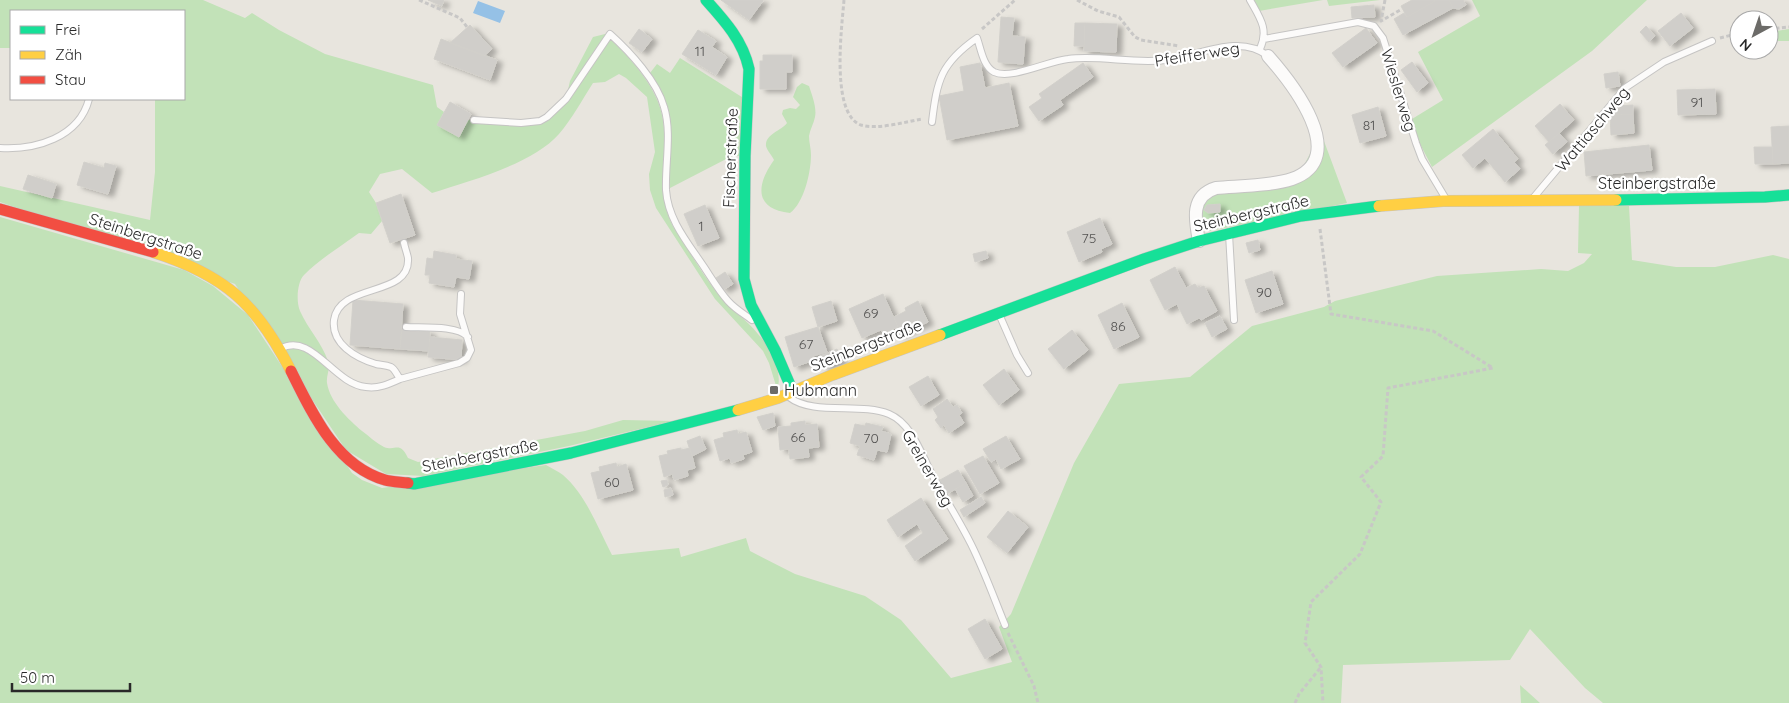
<svg xmlns="http://www.w3.org/2000/svg" width="1789" height="703" font-family="Quicksand,sans-serif">
<style>
.green{fill:#c2e2b8}
.water{fill:#95c1e6}
.building{fill:#d0ceca;stroke:#d2d0cb;filter:url(#shadow)}
.lines{fill:none;stroke-linecap:round;stroke-linejoin:round}
.lane-casing{stroke:#c5c4c3;stroke-width:8}
.street-casing{stroke:#c5c4c3;stroke-width:14}
.fast-casing{stroke:#c5c4c3;stroke-width:12}
.slow-casing{stroke:#c5c4c3;stroke-width:12}
.jam-casing{stroke:#c5c4c3;stroke-width:12}
.path{stroke:#c8c7c6;stroke-width:3;stroke-dasharray:4 2.5;stroke-linecap:butt}
.lane{stroke:#fcfbfa;stroke-width:6}
.street{stroke:#fcfbfa;stroke-width:12}
.fast{stroke:#16e098;stroke-width:11}
.slow{stroke:#ffcf43;stroke-width:11}
.jam{stroke:#f24e42;stroke-width:11}
.poi-dot{fill:#6c6b68;stroke:#fff;stroke-width:2}
.labels{text-anchor:middle;dominant-baseline:central;stroke-width:4.5;stroke-linejoin:round;paint-order:stroke}
.number-label{font-size:14px;fill:#545352}
.street-label{font-size:16px;fill:#292929;stroke:#fff}
.poi-label{font-size:16px;fill:#292929;stroke:#fff;text-anchor:start}
</style>
<defs>
<filter id="shadow"><feDropShadow dx="5.5" dy="3" stdDeviation="2.5" flood-color="#0004"/></filter>
</defs>
<rect width="100%" height="100%" fill="#e8e5de"/>
<path class="green" d="M0,0H203L245,18L252,13L279,30L325,54L433,85L437,107L444,112L437,125L468,120L540,121L566,99L570,81L593,37L605,34C628,55 659,88 663,120C669,159 653,195 676,231C690,252 703,275 718,294C730,309 746,319 758,334C769,346 784,373 777,389L769,363L763,351L715,299L656,208L650,190L649,174L655,152L647,97L626,78L619,74L605,82L593,83C582,100 572,119 559,134C533,164 469,181 432,193L402,169L380,174L369,192L376,203L382,221L371,234L359,233C343,245 318,260 304,275C297,282 296,302 300,311C308,329 322,343 328,361C331,368 326,375 327,383C330,402 348,419 362,431C369,436 376,443 384,447C396,452 399,440 408,458L418,462L585,431L623,420L673,421L569,446L423,476L386,474L346,450L235,284L0,202V186L150,220L155,172V99H184V11H11V48H0Z
M1253,0H1323L1259,11Z
M1327,0H1380L1329,6Z
M1472,0H1647L1592,51L1432,167L1419,142L1412,119L1443,100L1418,52L1480,16Z
M1789,29V41H1769V32Z
M680,58L745,99L741,156H732L670,188C668,140 680,115 650,73L657,64L670,73Z
M802,83L809,86C812,95 817,108 815,117C814,123 810,129 809,136C809,142 811,149 811,155C811,172 804,203 790,213C754,209 756,185 774,160C772,155 767,151 766,146C765,134 781,131 787,123L782,114L783,110L790,108L796,109L800,105L793,97L797,87Z
M1321,133L1347,203L1210,231L1201,223L1203,203L1215,193L1295,182Z
M1579,206H1629L1632,260L1676,267H1715L1773,255L1789,259V703H1603L1585,688L1530,629L1510,660L1343,665L1341,703H0V217L184,270L213,286L248,315L352,473L362,480L382,488L546,465C551,468 558,471 563,475C586,495 598,528 612,555L679,548L681,557L746,538L750,551L795,574L865,596L901,620L951,678L1012,662L999,627L1011,614L1074,463L1119,384L1190,377L1252,326L1324,307L1335,301L1437,276L1541,269L1568,271L1584,263L1592,254L1578,253Z
M1520,685L1540,703H1521Z"/>
<path class="water" d="M478,1L505,11L500,23L473,13Z"/>
<path class="building" d="M428,0H444L442,6Z
M721,0H762L763,1L749,20Z
M1412,0H1434L1435,1L1407,17L1401,6Z
M1434,0H1449L1453,8L1403,35L1394,19L1404,13L1407,17L1435,1Z
M1449,0H1463L1466,5L1459,9L1453,8Z
M1374,5L1375,17L1352,18L1351,7Z
M1681,13L1693,28L1670,46L1658,31Z
M1001,17L1014,18L1012,36L1025,37L1023,64L998,62Z
M1075,23H1085L1084,46H1074Z
M1085,23L1117,24L1116,52L1084,51Z
M470,25L492,49L484,56L450,43Z
M1646,26L1655,36L1649,42L1640,32Z
M1366,28L1377,43L1343,67L1332,53Z
M639,29L652,39L642,52L629,43Z
M698,30L716,41L712,47L727,57L716,75L682,54Z
M441,39L497,60L490,80L434,59Z
M763,55H792V72H786V89H760V61H763Z
M1412,62L1428,83L1417,92L1401,70Z
M980,63L985,88L1009,83L1018,126L947,140L939,96L964,91L960,67Z
M1083,63L1093,77L1060,100L1063,105L1039,121L1029,107L1042,98L1039,94Z
M1618,72L1620,86L1606,88L1604,74Z
M1715,89L1716,114L1678,115L1677,90Z
M450,102L471,114L459,137L437,125Z
M1560,104L1574,120L1549,142L1535,126Z
M1633,105V114L1615,115V106Z
M1378,107L1386,136L1360,143L1352,115Z
M1633,114L1634,133L1611,135L1610,115Z
M1789,126V163L1773,164L1771,127Z
M1493,129L1518,159L1514,162L1520,169L1505,182L1485,158L1473,168L1462,155Z
M1559,133L1567,142L1553,154L1545,145Z
M1649,145L1652,170L1586,176L1584,152Z
M1754,147H1772L1773,164H1755Z
M84,162L104,168L105,163L116,166L108,194L77,185Z
M28,175L56,184L52,198L23,189Z
M401,194L415,235L390,243L376,203Z
M1220,204V212L1208,213L1204,210L1207,205Z
M705,205L719,238L698,246L684,214Z
M1100,218L1112,244L1101,249L1102,252L1079,262L1067,232Z
M1258,240L1260,250L1249,253L1246,243Z
M434,251L456,255V259L472,261L469,279L456,277L454,287L429,283L430,275H425L427,258L433,259Z
M986,251L988,258L975,262L973,254Z
M1175,267L1186,288L1195,284L1198,288L1204,286L1217,311L1201,320L1199,318L1187,324L1177,304L1165,310L1150,280Z
M1272,271L1283,304L1256,313L1245,280Z
M725,272L733,284L723,290L716,278Z
M883,294L898,327L883,333L881,330L862,338L849,309Z
M353,300L403,304L400,349L350,345Z
M831,301L837,321L818,327L812,307Z
M918,301L928,322L899,335L895,328L898,327L894,317L906,311L905,308Z
M1122,303L1139,337L1114,349L1098,315Z
M1220,316L1227,329L1212,337L1205,323Z
M818,327L827,352L813,356L815,360L794,367L785,337Z
M402,330L430,332L429,351L400,349Z
M1072,330L1088,350L1064,369L1048,349Z
M430,337L462,340L461,360L428,357Z
M837,349L842,362L824,368L820,356Z
M1004,369L1019,390L999,405L983,385Z
M928,376L939,395L921,406L909,387Z
M947,399L953,407L957,405L962,413L959,415L964,423L949,433L944,425L941,428L935,420L938,417L933,409Z
M773,413L775,426L763,430L757,417Z
M805,421V425L817,424L819,447L808,448L809,457L790,459L789,449L780,450L778,427L791,426V423Z
M866,423L883,427L881,431L891,434L887,452L877,450L874,460L857,455L860,446L850,443L855,424L865,426Z
M737,430L738,434L746,432L752,452L743,455L744,459L731,463L730,458L720,461L714,440L724,437L723,433Z
M700,436L706,449L692,456L687,441Z
M1006,436L1020,459L1001,469L996,459L991,462L983,449Z
M681,448V450L690,448L695,468L687,470L688,476L674,480L672,474L664,477L659,456L668,454L667,451Z
M983,456L999,483L980,494L964,466Z
M616,463L617,467L626,464L633,490L598,499L591,473L600,471L599,467Z
M958,470L966,483L947,494L940,480Z
M667,480L668,485L663,487L661,481Z
M966,483L973,496L963,502L955,489Z
M671,488L673,495L665,497L664,490Z
M981,497L985,503L964,517L960,510Z
M921,498L948,539L915,561L905,546L923,533L917,524L898,537L887,520Z
M1008,511L1028,527L1007,553L987,537Z
M985,619L1002,649L985,659L968,629Z"/>
<g class="lines">
<g class="lane-casing">
<path id="lane" d="M1250,0C1260,18 1269,29 1260,49
M1264,39L1358,22L1374,26L1383,38L1416,143L1422,159L1446,199
M474,120L521,123L540,121L547,117L566,99L610,34C630,52 657,81 664,107C672,133 665,163 666,190C668,220 688,243 704,267C712,279 719,291 728,301C735,309 744,314 752,320
M932,122C937,80 941,63 977,38C981,49 983,66 994,72C1011,80 1048,61 1068,59C1100,55 1133,64 1166,60C1199,56 1239,33 1268,56
M0,148C35,150 79,138 89,99
M1534,197L1625,88L1664,62L1712,41
M1229,234L1234,320
M404,243C405,248 407,253 408,258C411,298 339,282 334,320C331,344 356,358 376,364C381,365 386,365 391,367C395,369 397,375 400,379L459,363L467,358L471,350L460,314L461,294
M999,314L1017,355L1028,373
M406,327C422,328 457,325 468,337
M280,349C312,331 333,384 366,387C378,389 389,384 400,379
M789,397C813,416 861,402 889,414C913,424 922,457 934,478C946,500 960,522 971,544C984,570 994,598 1005,625"/>
</g>
<g class="street-casing">
<path id="street" d="M1199,241C1195,220 1190,196 1216,188C1239,186 1271,186 1292,179C1352,158 1291,82 1268,56"/>
</g>
<g class="fast-casing">
<path id="fast" d="M706,0C725,21 743,41 749,69L745,156L744,279L751,305L775,350L793,392
M1616,200L1765,197L1789,195
M940,335L1144,259L1199,241L1301,216L1379,206
M408,483L414,484L571,453L738,410"/>
</g>
<g class="slow-casing">
<path id="slow" d="M1379,206L1443,201L1616,200
M153,252C225,275 257,304 291,371
M738,410L778,398L832,375L940,335"/>
</g>
<g class="jam-casing">
<path id="jam" d="M0,209L153,252
M291,371C312,413 336,466 385,480C392,482 401,482 408,483"/>
</g>
<path class="path" d="M419,0L460,18L467,27
M844,0C842,26 830,114 861,125C877,130 905,122 922,119
M1077,0L1098,11L1119,17L1135,37L1141,40L1179,46
M1385,0L1381,21L1402,9
M982,29L1015,0
M1769,29L1789,27
M1720,38L1739,33
M1320,229L1331,314L1433,331L1493,368L1388,388L1383,456L1361,477L1381,502L1360,554L1311,602L1305,643L1321,667L1323,703
M1008,633L1034,686L1038,703
M1295,703L1299,694L1321,667"/>
<use href="#lane" class="lane"/>
<use href="#street" class="street"/>
<use href="#fast" class="fast"/>
<use href="#slow" class="slow"/>
<use href="#jam" class="jam"/>
</g>
<rect class="poi-dot" x="769" y="385" width="10" height="10" rx="2.5"/>
<g class="labels">
<g class="number-label">
<text x="700" y="51">11</text>
<text x="1697" y="102">91</text>
<text x="1369" y="125">81</text>
<text x="701" y="226">1</text>
<text x="1089" y="238">75</text>
<text x="1264" y="292">90</text>
<text x="871" y="313">69</text>
<text x="1118" y="326">86</text>
<text x="806" y="344">67</text>
<text x="798" y="437">66</text>
<text x="871" y="438">70</text>
<text x="612" y="482">60</text>
</g>
<g class="street-label">
<text transform="translate(1197 54) rotate(-9)">Pfeifferweg</text>
<text transform="translate(1399 90) rotate(73)">Wieslerweg</text>
<text transform="translate(1592 129) rotate(-50)">Wattiaschweg</text>
<text transform="translate(730 158) rotate(-88)">Fischerstraße</text>
<text x="1657" y="183">Steinbergstraße</text>
<text transform="translate(1251 213) rotate(-13)">Steinbergstraße</text>
<text transform="translate(146 236) rotate(18)">Steinbergstraße</text>
<text transform="translate(866 345) rotate(-21)">Steinbergstraße</text>
<text transform="translate(480 455) rotate(-11)">Steinbergstraße</text>
<text transform="translate(928 468) rotate(60)">Greinerweg</text>
</g>
<g class="poi-label">
<text x="784" y="390">Hubmann</text>
</g>
</g>
<rect x="10" y="10" width="175" height="90" fill="#ffffff" stroke="#a9a9a9"/>
<rect x="20" y="26" width="25" height="8" fill="#16e098" stroke="#a9a9a9"/>
<text x="55" y="35" font-size="15" fill="#292929">Frei</text>
<rect x="20" y="51" width="25" height="8" fill="#ffcf43" stroke="#a9a9a9"/>
<text x="55" y="60" font-size="15" fill="#292929">Zäh</text>
<rect x="20" y="76" width="25" height="8" fill="#f24e42" stroke="#a9a9a9"/>
<text x="55" y="85" font-size="15" fill="#292929">Stau</text>
<g transform="translate(1754 35) rotate(220)"><circle r="24" fill="#ffffff" stroke="#a9a9a9"/>
<path d="M0-4L9 19L0 12L-9 19Z" fill="#6c6b68"/>
<text y="-8" font-size="14" font-weight="bold" text-anchor="middle" fill="#292929">N</text>
</g>
<path d="M12 683v8h118v-8" fill="none" stroke="#292929" stroke-width="2.5"/>
<text x="20" y="683" font-size="15" fill="#292929" stroke="#ffffff" stroke-width="4" paint-order="stroke">50 m</text>
</svg>
